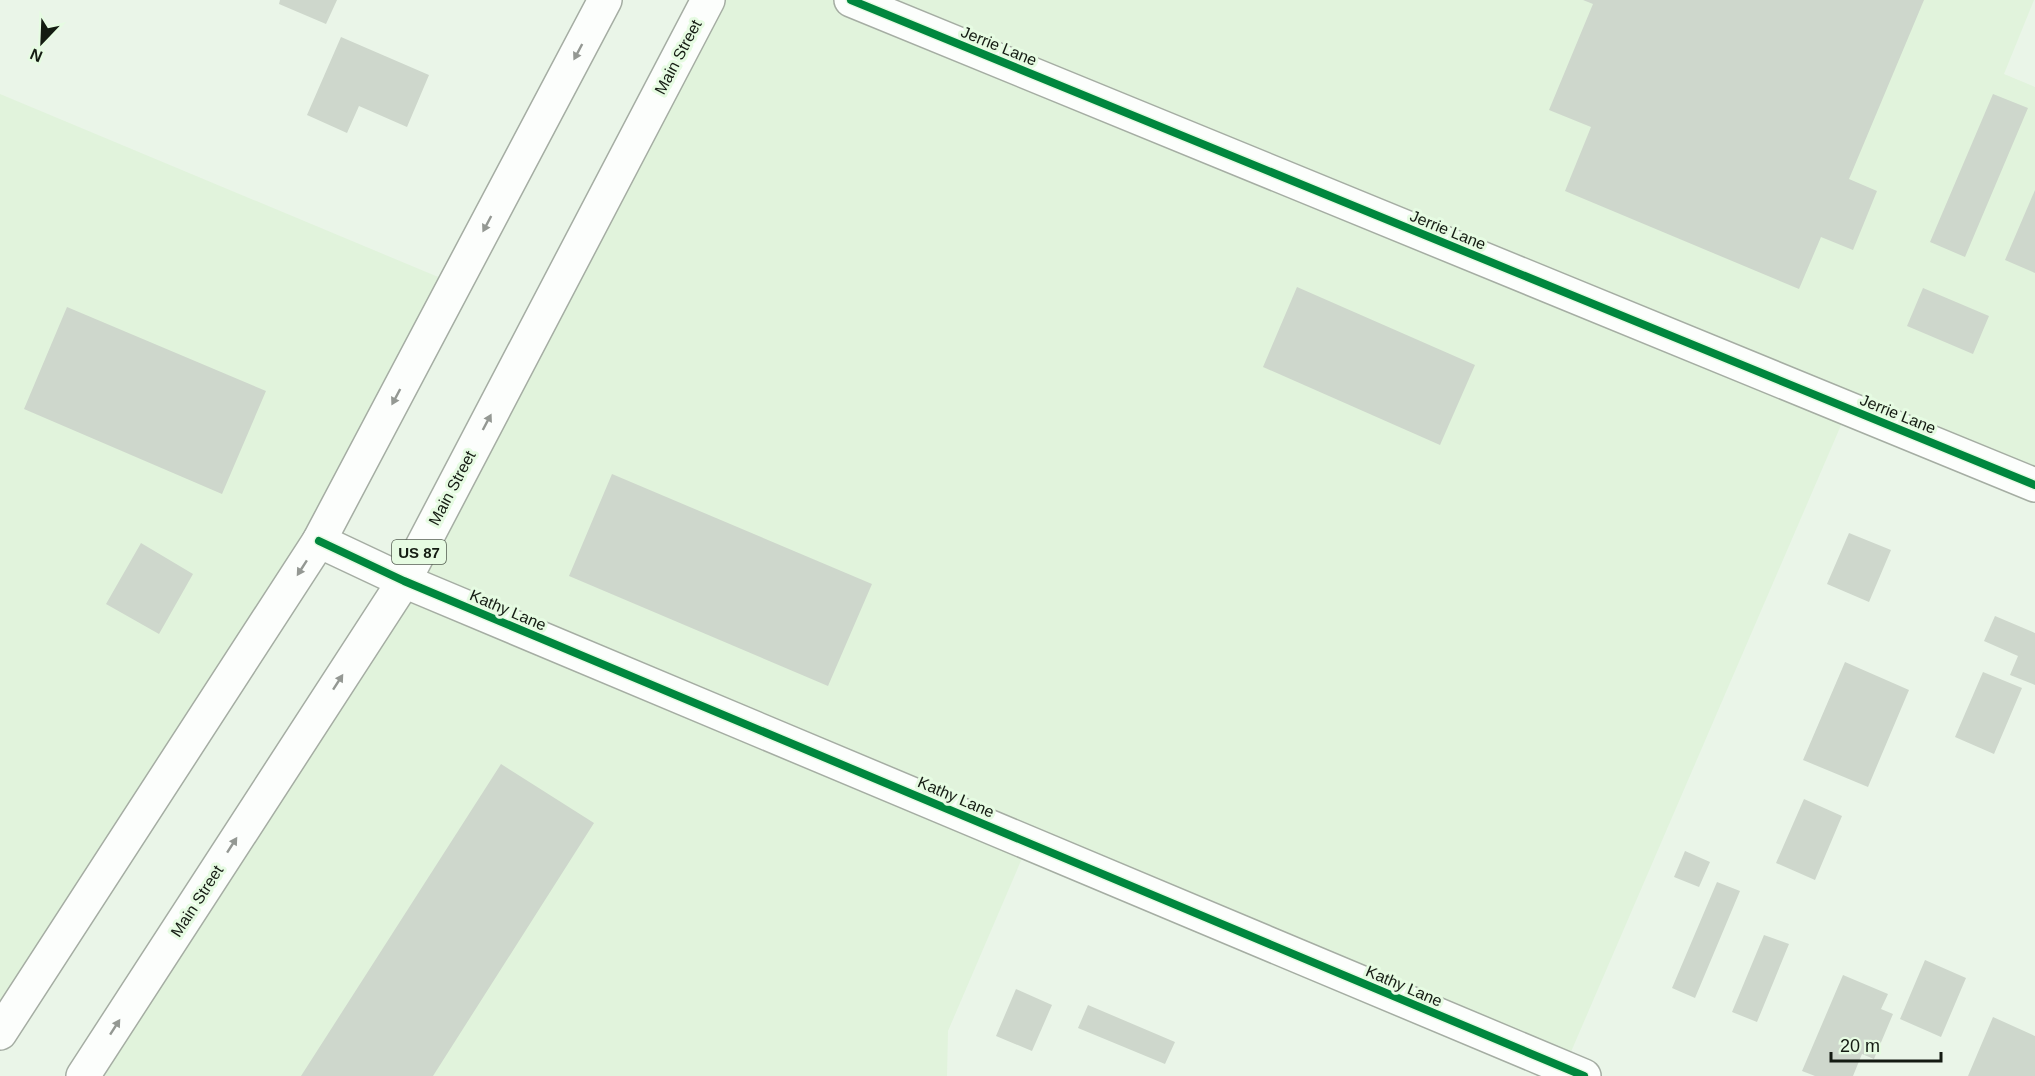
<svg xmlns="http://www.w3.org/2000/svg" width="2035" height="1076" font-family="Arial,sans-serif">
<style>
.built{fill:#e1f3dc}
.building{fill:#ced7cc}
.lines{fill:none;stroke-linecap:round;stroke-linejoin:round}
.minor-casing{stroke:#a5ada3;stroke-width:36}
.major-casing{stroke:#a5ada3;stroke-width:36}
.minor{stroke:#fcfefc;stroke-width:33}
.major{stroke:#fcfefc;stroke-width:33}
.cycleway-casing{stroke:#e6fbe2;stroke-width:11}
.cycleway{stroke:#00873e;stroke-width:8}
.oneway{fill:#949893}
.labels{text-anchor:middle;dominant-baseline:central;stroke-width:6;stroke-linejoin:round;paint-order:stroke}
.shield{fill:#e6fbe2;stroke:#535e50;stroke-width:1.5}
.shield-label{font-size:15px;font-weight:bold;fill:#141b12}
.street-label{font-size:16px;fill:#141b12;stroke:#e6fbe2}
</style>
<rect width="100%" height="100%" fill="#eaf5e8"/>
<path class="built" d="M708,0H2034L2004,74L2035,87V485L1848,409L1564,1068L1029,842L948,1031L947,1076H76L398,577Z
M0,94L455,284L319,541L0,1030Z"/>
<path class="building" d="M280,0H337L326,24L279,4Z
M1583,0H1924L1849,179L1877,191L1853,250L1821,237L1799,289L1565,191L1591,127L1549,110L1593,4Z
M341,37L429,75L407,127L359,106L347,133L307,115Z
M1993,94L2028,108L1965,257L1930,242Z
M2035,190V273L2005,260Z
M1297,287L1475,365L1440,445L1263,367Z
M1923,288L1989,316L1973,354L1907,326Z
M67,307L266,391L222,494L24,409Z
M612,474L872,584L828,686L569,576Z
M1849,533L1891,550L1869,602L1827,584Z
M141,543L193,574L159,634L106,604Z
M1995,616L2035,633V685L2010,675L2018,656L1984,641Z
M1845,662L1909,690L1868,787L1803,760Z
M1983,672L2022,688L1994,754L1955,737Z
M501,764L594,823L433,1076H301Z
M1804,799L1842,816L1815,880L1776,863Z
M1685,851L1710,862L1699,887L1674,877Z
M1717,882L1740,891L1695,998L1672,988Z
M1764,935L1789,944L1757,1022L1732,1012Z
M1925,960L1966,978L1941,1037L1900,1019Z
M1843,975L1888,994L1881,1009L1893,1014L1874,1059L1862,1054L1853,1076H1815L1802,1071Z
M1016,989L1052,1005L1032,1051L996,1036Z
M1088,1005L1175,1042L1165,1064L1078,1028Z
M1993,1017L2035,1036V1076H1968Z"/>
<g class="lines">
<g class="minor-casing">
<path id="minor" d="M851,0L2035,485
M319,541L404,581L1584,1076"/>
</g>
<g class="major-casing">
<path id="major" d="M0,1033L319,541L605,0
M83,1076L404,581L708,0"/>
</g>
<use href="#minor" class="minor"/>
<use href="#major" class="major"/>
<g class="cycleway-casing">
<path id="cycleway" d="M851,0L2035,485
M319,541L404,581L1584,1076"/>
</g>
<use href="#cycleway" class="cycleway"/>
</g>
<defs><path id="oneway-solid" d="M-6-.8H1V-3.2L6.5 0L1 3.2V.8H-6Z" transform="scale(1.5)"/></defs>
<g class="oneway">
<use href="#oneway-solid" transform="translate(578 52) rotate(118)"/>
<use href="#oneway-solid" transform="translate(487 224) rotate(118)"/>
<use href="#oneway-solid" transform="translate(396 397) rotate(118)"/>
<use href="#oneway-solid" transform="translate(487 422) rotate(-62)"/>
<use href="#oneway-solid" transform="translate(302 568) rotate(123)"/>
<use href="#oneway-solid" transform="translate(338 682) rotate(-57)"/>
<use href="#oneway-solid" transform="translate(232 845) rotate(-57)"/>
<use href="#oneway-solid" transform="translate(115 1027) rotate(-57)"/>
</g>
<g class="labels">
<rect class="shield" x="392" y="540" width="54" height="24" rx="4.5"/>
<g class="shield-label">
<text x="419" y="552">US 87</text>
</g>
<g class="street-label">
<text transform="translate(999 46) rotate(22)">Jerrie Lane</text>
<text transform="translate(678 57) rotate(-62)">Main Street</text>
<text transform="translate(1448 230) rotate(22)">Jerrie Lane</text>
<text transform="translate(1898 414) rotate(22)">Jerrie Lane</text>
<text transform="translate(452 488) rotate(-62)">Main Street</text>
<text transform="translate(508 610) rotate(23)">Kathy Lane</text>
<text transform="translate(956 797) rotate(23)">Kathy Lane</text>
<text transform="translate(197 901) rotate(-57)">Main Street</text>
<text transform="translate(1404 986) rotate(23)">Kathy Lane</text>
</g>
</g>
<g transform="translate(42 42) rotate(203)" stroke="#e6fbe2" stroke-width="4.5" paint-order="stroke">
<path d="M0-4.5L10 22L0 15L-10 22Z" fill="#141b12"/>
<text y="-9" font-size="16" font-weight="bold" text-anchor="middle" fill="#141b12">N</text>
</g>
<path d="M1831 1052v9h110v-9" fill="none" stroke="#141b12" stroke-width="3"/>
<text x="1840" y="1052" font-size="18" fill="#141b12" stroke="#e6fbe2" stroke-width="4.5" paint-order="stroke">20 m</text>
</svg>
